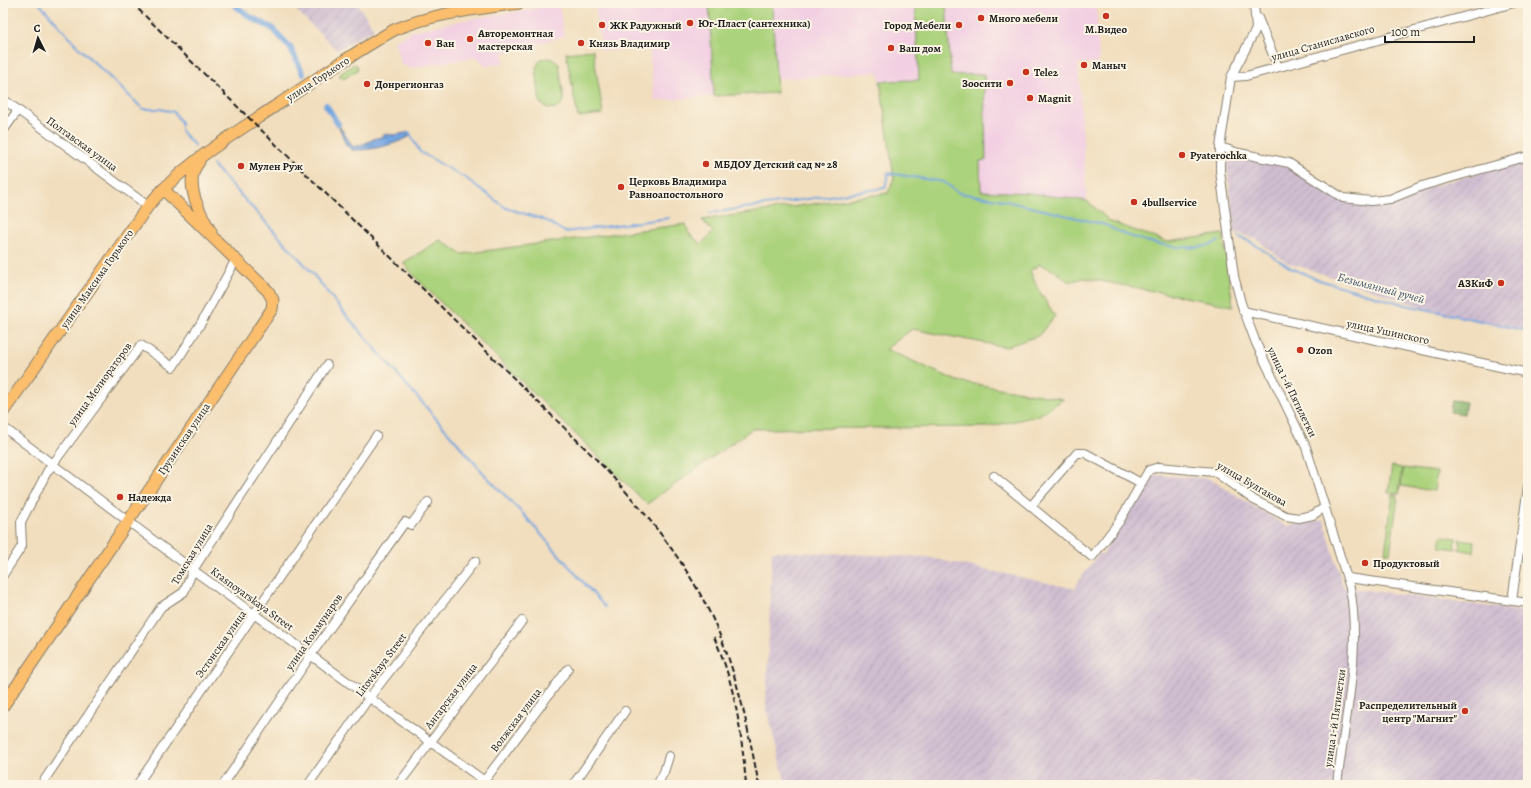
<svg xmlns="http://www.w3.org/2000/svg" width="1531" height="788" font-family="Alegreya,serif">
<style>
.built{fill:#f2cfe2}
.industrial{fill:url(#industrial-furrows)}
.green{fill:#abd27c;stroke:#64774c}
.forest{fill:url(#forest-crowns);stroke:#526844}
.water{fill:url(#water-ripples);stroke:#48607e}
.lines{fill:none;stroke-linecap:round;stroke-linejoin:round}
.stream{stroke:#75a5df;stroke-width:2}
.canal{stroke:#75a5df;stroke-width:6}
.minor-casing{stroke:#867d6d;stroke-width:10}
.major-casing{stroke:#867d6d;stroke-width:13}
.minor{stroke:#fff;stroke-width:8}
.major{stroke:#fabe6d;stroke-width:11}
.rail{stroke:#1c1c1c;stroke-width:2;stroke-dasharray:6 3;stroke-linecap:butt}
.poi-dot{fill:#c8321e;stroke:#fcf5e5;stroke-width:1.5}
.labels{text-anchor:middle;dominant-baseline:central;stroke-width:4;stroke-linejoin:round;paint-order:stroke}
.poi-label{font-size:11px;font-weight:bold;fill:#1c1c1c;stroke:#fcf5e5;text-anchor:start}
.street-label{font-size:11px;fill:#1c1c1c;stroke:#fcf5e5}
.water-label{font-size:12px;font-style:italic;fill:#445a74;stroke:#fcf5e5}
</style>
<defs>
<pattern id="industrial-furrows" width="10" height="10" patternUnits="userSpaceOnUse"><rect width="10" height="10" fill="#cfbdd0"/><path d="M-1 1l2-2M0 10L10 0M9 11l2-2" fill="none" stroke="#b1a2b2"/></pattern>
<pattern id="forest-crowns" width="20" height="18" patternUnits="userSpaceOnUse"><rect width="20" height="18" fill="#88b46c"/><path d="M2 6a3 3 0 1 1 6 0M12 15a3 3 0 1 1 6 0" fill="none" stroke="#6e9258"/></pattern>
<pattern id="water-ripples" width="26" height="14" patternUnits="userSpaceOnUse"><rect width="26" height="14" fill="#75a5df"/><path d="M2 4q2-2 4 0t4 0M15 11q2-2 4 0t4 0" fill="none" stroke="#5f86b4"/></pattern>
</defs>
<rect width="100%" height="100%" fill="#fcf5e5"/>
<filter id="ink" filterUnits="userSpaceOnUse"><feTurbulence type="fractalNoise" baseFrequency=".025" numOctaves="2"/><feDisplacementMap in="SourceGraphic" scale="8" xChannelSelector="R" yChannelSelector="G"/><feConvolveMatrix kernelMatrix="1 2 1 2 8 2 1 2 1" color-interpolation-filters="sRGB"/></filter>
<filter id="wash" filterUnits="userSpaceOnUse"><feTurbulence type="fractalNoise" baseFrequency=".012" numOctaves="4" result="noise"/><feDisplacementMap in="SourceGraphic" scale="16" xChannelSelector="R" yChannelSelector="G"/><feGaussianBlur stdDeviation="0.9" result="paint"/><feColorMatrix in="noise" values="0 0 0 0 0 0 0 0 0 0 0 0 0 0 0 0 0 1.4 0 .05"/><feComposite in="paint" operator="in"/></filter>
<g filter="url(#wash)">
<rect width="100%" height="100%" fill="#f1debe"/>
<path class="built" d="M606,3H709L714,96L655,101L649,49L602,51L595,4Z
M772,3H915L919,80L880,81L878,72L776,79Z
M946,3H1096L1099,63H1078L1087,201L1029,193L981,191L980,161L985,160L984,74L951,75Z
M559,5L564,36L525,48L503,52L504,63L485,66L478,57L410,68L401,64L394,40L416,30L465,20Z"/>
<path class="industrial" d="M289,3H357L374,29L337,50Z
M1226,153L1292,167L1345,201L1381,203L1426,188L1528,159V329L1446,314L1405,301L1286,262L1256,239L1234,232Z
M1155,475L1210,479L1286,526L1324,520L1343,587L1528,612V785H786L766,707L772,551L926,557L1076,589V585L1099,553L1103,554L1120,525Z"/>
<path class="green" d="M709,3H772L777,93L714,96Z
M915,3H946L951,75L984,74L986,160L980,161L981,191L1029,193L1087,201L1111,222L1167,242L1223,234L1233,306L1084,278L1069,282L1055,271L1040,264L1030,271L1038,289L1055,316L1038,336L1005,347L912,329L886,349L957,381L1064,399L1037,416L988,427L752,429L647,504L420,282L403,263L440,240L462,254L686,224L689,234L701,244L713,232L702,220L888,193L894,178L880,81L919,80Z
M593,50L603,114L578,117L566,53Z
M551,58L559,64L564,100L560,107L549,109L540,103L536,67L541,59Z
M354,64L358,66L357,70L344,79L340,77V74Z
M1392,466L1402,468L1399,494L1388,493Z
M1403,468L1437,472L1434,491L1401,486Z
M1393,495L1398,496L1390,553L1385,552Z
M1442,536L1457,538L1454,544L1456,549L1440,547Z
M1459,539L1475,541L1474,552L1458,549L1461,545Z"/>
<path class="forest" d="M1452,400L1466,402L1464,414L1450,412Z"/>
<path class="water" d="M338,124L353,147C364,146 373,137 382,137L384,134L394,135L410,132L409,137C393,145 370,151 352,150L346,145Z"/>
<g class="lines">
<path class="stream" d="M39,3L78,47L143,109H160L174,112L181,123V131L195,146
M409,132L420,152L467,179L506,208L545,220L565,232L669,218
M213,165L308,268L346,315L486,476L524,515L605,607
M709,213L885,188L888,173L944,182L959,193L998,199L1106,225C1130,240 1192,257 1219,241
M1239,237L1249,241L1291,268L1319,280L1406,305L1528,331"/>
<path class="canal" d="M232,3L250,17L272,28L290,47L303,74
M326,105L338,124"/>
</g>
</g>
<g filter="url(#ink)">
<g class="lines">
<g class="minor-casing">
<path id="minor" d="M1254,3L1256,29L1231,77L1220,147V171L1234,276L1241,303L1256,343L1306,447L1350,588C1362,654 1344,720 1337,785
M1258,18L1278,67
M1231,77L1246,76L1514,3
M3,99L148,206
M3,131L18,110
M1220,147L1239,153L1289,163L1343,198L1371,201L1390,199L1422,186L1528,156
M1243,311L1528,373
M3,427L193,570L490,785
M994,476L1092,557L1119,522L1149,470L1159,467L1215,472L1254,500L1286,516L1299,518L1313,515L1325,507
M1031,506L1077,453H1085L1141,483
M3,575L22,546L21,522L47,472L141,345L173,367L201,323L235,261
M1348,578L1528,603
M1512,601L1528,486
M482,784L568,669
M41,785L161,607L184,592L193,570L327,365
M137,785L376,436
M223,785L311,655L405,522L411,525L428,502
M308,785L369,698L475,561
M398,785L522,621
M573,785L625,711
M657,785L664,772L669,756"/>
</g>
<g class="major-casing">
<path id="major" d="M199,162C182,182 200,213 211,232
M3,412L148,206C182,165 231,136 274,107C314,81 353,53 394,30C433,13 477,9 519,3
M3,706L272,309L273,300L268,291L163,189"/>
</g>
<use href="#minor" class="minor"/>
<use href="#major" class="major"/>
<path class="rail" d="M132,3L595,458C646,512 693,568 721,638C740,685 749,735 759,785
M714,637C735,683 742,735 746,785"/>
</g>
</g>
<g class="poi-dot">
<circle cx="1106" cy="16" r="4"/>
<circle cx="981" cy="18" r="4"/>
<circle cx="690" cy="23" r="4"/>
<circle cx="602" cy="25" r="4"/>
<circle cx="959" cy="25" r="4"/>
<circle cx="470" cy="39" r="4"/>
<circle cx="428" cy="43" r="4"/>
<circle cx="581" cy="43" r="4"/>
<circle cx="891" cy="48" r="4"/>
<circle cx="1084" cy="65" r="4"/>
<circle cx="1026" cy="72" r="4"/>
<circle cx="1010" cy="83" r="4"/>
<circle cx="367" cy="84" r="4"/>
<circle cx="1030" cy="98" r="4"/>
<circle cx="1182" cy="155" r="4"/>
<circle cx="706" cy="164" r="4"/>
<circle cx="241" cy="166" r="4"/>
<circle cx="621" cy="187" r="4"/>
<circle cx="1134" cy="202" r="4"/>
<circle cx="1501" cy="283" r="4"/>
<circle cx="1300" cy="350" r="4"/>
<circle cx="120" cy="497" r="4"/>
<circle cx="1365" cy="563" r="4"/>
<circle cx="1465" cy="711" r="4"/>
</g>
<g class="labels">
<g class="poi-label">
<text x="989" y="18">Много мебели</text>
<text x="698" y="23">Юг-Пласт (сантехника)</text>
<text x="610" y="25">ЖК Радужный</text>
<text x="951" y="25" text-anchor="end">Город Мебели</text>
<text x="1106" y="29" text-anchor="middle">М.Видео</text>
<text x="478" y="33">Авторемонтная<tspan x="478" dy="13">мастерская</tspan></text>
<text x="436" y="43">Ван</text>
<text x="589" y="43">Князь Владимир</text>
<text x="899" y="48">Ваш дом</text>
<text x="1092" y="65">Маныч</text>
<text x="1034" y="72">Tele2</text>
<text x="1002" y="83" text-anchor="end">Зоосити</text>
<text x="375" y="84">Донрегионгаз</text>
<text x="1038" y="98">Magnit</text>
<text x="1190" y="155">Pyaterochka</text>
<text x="714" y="164">МБДОУ Детский сад № 28</text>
<text x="249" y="166">Мулен Руж</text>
<text x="629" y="181">Церковь Владимира<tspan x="629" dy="13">Равноапостольного</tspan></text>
<text x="1142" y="202">4bullservice</text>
<text x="1493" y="283" text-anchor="end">АЗКиФ</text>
<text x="1308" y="350">Ozon</text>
<text x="128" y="497">Надежда</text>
<text x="1373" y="563">Продуктовый</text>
<text x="1457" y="705" text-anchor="end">Распределительный<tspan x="1457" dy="13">центр "Магнит"</tspan></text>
</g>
<g class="street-label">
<text transform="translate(1323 43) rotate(-16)">улица Станиславского</text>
<text transform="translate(318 79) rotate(-33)">улица Горького</text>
<text transform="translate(82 144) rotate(36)">Полтавская улица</text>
<text transform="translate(97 279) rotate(-55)">улица Максима Горького</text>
<text transform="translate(1388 332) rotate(12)">улица Ушинского</text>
<text transform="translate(100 384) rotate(-54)">улица Мелиораторов</text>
<text transform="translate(1292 392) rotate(64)">улица 1-й Пятилетки</text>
<text transform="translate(184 439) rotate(-56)">Грузинская улица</text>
<text transform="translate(1252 484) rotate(30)">улица Булгакова</text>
<text transform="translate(192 554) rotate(-59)">Томская улица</text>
<text transform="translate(252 599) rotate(36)">Krasnoyarskaya Street</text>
<text transform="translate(314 632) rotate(-55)">улица Коммунаров</text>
<text transform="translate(221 644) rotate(-55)">Эстонская улица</text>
<text transform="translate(381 665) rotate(-53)">Litovskaya Street</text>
<text transform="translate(451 696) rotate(-53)">Ангарская улица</text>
<text transform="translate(1335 718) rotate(-82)">улица 1-й Пятилетки</text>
<text transform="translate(516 720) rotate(-53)">Волжская улица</text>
</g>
<g class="water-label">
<text transform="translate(1381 288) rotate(15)">Безымянный ручей</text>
</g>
</g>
<rect width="1531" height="788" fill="none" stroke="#fcf5e5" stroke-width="16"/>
<g transform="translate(38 38) rotate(355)" stroke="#fcf5e5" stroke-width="3" paint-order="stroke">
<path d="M0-3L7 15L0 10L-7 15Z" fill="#1c1c1c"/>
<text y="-6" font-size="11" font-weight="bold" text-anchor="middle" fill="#1c1c1c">С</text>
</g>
<path d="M1385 36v6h89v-6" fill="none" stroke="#1c1c1c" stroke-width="2"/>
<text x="1391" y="36" font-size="12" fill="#1c1c1c" stroke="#fcf5e5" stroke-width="3" paint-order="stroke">100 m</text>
</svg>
